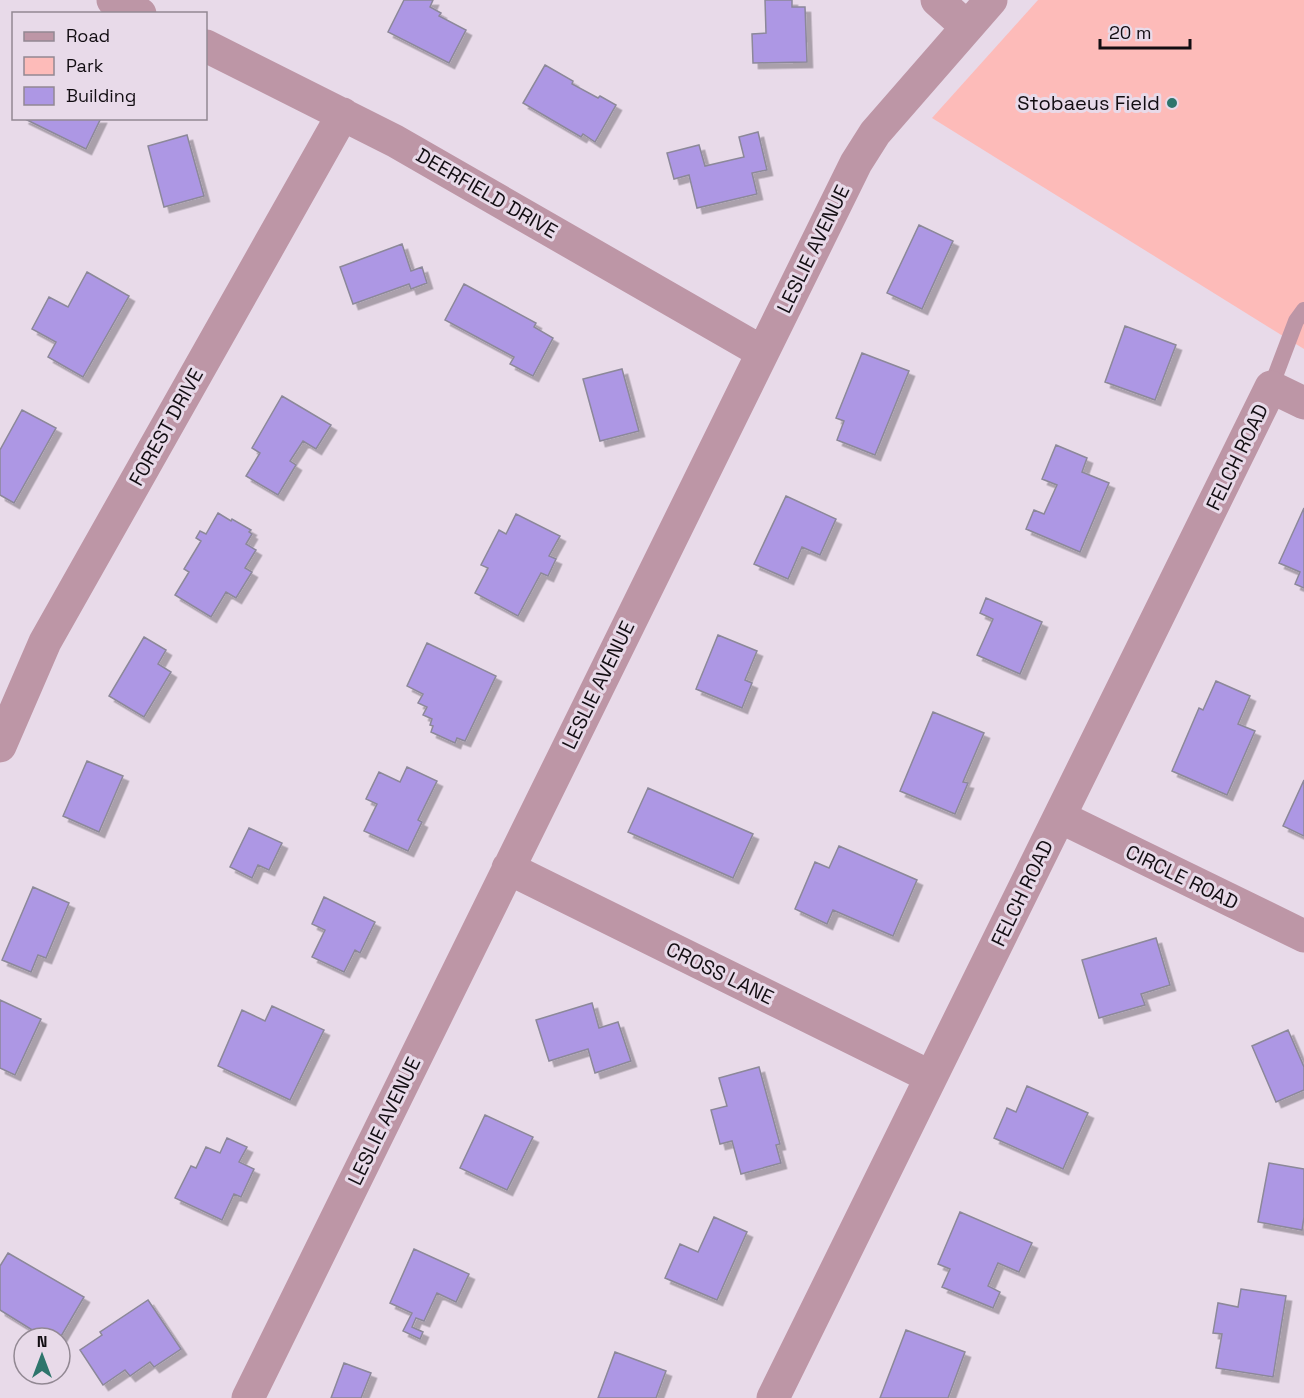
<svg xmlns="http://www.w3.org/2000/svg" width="1304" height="1398" font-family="'Space Grotesk',sans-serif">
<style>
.green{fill:#fdbbb9}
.building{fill:#ad97e4;stroke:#8c8899;stroke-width:1.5;filter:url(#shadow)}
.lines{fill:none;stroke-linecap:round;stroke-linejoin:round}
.service{stroke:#bd96a6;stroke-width:16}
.minor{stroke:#bd96a6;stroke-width:33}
.poi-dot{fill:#2e756c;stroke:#e8dae9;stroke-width:2}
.labels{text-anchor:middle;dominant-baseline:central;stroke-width:6;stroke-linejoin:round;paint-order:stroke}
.poi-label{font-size:20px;fill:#120d12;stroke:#e8dae9;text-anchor:end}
.street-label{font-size:20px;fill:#120d12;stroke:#e8dae9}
</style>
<defs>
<filter id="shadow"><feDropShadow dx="5.5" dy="5.5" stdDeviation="0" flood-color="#0004"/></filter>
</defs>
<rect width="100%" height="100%" fill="#e8dae9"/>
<path class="green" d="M1038,0H1304V349L932,118Z"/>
<path class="building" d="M404,0H433L430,7L441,13L439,16L466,30L449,63L388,32Z
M765,0H792V7H805L807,62L753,63L752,34L766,33Z
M545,65L573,81L572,84L598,98L600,96L616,105L595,142L583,134L581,137L523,103Z
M23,118H101L86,149Z
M758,132L767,170L752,173L757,194L697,208L689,175L674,179L667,153L699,145L705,166L744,157L739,137Z
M187,135L204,196L164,207L148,146Z
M919,225L953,241L922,309L887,293Z
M402,244L411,271L422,267L427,283L411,289L409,284L353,304L340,267Z
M87,272L129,296L83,377L48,357L56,342L32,329L49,297L68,307Z
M464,284L536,323L534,327L553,338L533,376L510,364L514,357L445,320Z
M1125,326L1176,345L1155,400L1105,382Z
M862,353L909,371L875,455L837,440L844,421L836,418Z
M622,369L639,431L600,441L583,379Z
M282,396L331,425L316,449L303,441L290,461L296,465L278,495L246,476L260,453L252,448Z
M22,410L56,428L14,503L0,495V450Z
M1056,445L1087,458L1082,472L1109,483L1080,552L1026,529L1034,510L1044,514L1057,485L1042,479Z
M786,496L836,519L820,555L802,547L788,579L754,564Z
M1304,508V588L1295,584L1300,572L1279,563Z
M218,513L231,521L232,519L251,530L249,532L252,534L246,544L256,550L245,568L252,572L236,598L226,592L211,617L175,595L189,572L184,569L201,541L196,538L200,531L206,534Z
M516,514L560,536L549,556L556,559L548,576L541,573L518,616L475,593L488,568L481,565L499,530L506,534Z
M986,598L1042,622L1020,674L977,655L993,619L980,613Z
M718,635L757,651L745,680L752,683L742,708L696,689Z
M144,637L166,650L158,664L171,672L144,717L109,696Z
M427,643L496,676L465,741L457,738L455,743L431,732L433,726L430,725L432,719L423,715L427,707L418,703L423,694L407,686Z
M1216,681L1250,696L1238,724L1255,731L1227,795L1172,771L1199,708L1203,710Z
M933,712L984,733L963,782L968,783L955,814L900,791Z
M87,761L123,776L99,832L63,816Z
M407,767L437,781L418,820L422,822L408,851L364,831L377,804L366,799L379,772L400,782Z
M1304,780V836L1283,826Z
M648,788L753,834L733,878L628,832Z
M249,828L282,843L269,870L258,865L252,878L230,867Z
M839,846L917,880L893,936L833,910L827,924L795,909L815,862L829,868Z
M33,887L69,903L46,958L38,955L31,972L2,960Z
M324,897L375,922L360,953L355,950L344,972L312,957L325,930L312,924Z
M1156,938L1170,985L1141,994L1145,1005L1099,1018L1082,960Z
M0,1000L41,1019L15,1075L0,1068Z
M592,1003L599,1028L618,1022L631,1061L595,1073L588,1049L549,1061L536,1020Z
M272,1006L324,1030L290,1100L218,1066L242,1010L265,1021Z
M1288,1030L1304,1067V1090L1276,1102L1252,1046Z
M759,1067L780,1144L776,1145L781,1163L741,1174L732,1141L720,1144L711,1110L727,1106L719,1078Z
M1027,1086L1088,1113L1063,1169L994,1138L1007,1108L1016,1112Z
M485,1115L533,1137L507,1190L460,1168Z
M227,1138L247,1147L239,1162L254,1169L241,1197L234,1194L222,1220L175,1198L191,1166L196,1168L206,1147L220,1153Z
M1269,1163L1304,1169V1217L1302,1230L1258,1222Z
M960,1212L1032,1243L1019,1272L998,1263L988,1286L1000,1292L993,1308L942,1287L950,1269L938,1264Z
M714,1217L747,1232L717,1300L665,1278L680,1244L698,1252Z
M414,1249L469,1274L456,1302L437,1293L424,1321L416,1318L412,1327L423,1332L420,1339L403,1331L412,1313L390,1303Z
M8,1253L84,1297L60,1338H53L39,1330L37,1333L0,1310V1266Z
M1241,1289L1286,1296L1273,1377L1216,1368L1222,1334L1213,1333L1218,1303L1238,1307Z
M148,1300L181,1349L154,1367L150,1362L130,1376L125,1370L103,1385L80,1350L102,1335L100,1332Z
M906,1330L965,1352L948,1398H880Z
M615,1352L666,1371L656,1398H598Z
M344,1363L371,1373L361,1398H331Z"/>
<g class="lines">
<path class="service" d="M1271,387L1296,321L1304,310"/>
<path class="minor" d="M113,0L140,14
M937,0L967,27
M206,46L395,141L762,352
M0,746L45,642L343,114
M1060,817L1304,936
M508,868L931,1077
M248,1398L856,163L875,133L991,0
M773,1398L1271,387L1304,403"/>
</g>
<circle class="poi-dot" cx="1172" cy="103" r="6"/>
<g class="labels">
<g class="poi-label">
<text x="1160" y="103">Stobaeus Field</text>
</g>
<g class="street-label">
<text transform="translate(487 193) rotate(30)">DEERFIELD DRIVE</text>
<text transform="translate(813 249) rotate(-64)">LESLIE AVENUE</text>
<text transform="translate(166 427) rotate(-61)">FOREST DRIVE</text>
<text transform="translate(1237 457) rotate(-64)">FELCH ROAD</text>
<text transform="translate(598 685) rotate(-64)">LESLIE AVENUE</text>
<text transform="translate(1182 877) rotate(26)">CIRCLE ROAD</text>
<text transform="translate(1022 893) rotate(-64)">FELCH ROAD</text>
<text transform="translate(720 973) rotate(26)">CROSS LANE</text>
<text transform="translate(384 1121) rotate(-64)">LESLIE AVENUE</text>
</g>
</g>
<rect x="12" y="12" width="195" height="108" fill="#e8dae9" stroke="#928893" stroke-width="1.5"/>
<rect x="24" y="32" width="30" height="9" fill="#bd96a6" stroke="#928893" stroke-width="1.5"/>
<text x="66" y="42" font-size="18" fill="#120d12">Road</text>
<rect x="24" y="57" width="30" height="18" fill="#fdbbb9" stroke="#928893" stroke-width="1.5"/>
<text x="66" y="72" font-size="18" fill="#120d12">Park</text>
<rect x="24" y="87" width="30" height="18" fill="#ad97e4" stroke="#928893" stroke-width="1.5"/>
<text x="66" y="102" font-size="18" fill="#120d12">Building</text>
<g transform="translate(42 1356)"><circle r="28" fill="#e8dae9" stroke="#928893" stroke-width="1.5"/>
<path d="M0-4.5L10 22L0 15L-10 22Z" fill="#2e756c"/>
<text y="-9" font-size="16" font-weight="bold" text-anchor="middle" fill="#120d12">N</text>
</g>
<path d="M1100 39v9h90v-9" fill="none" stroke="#120d12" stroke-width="3"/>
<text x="1109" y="39" font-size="18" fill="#120d12" stroke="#e8dae9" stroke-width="4.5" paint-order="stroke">20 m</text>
</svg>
